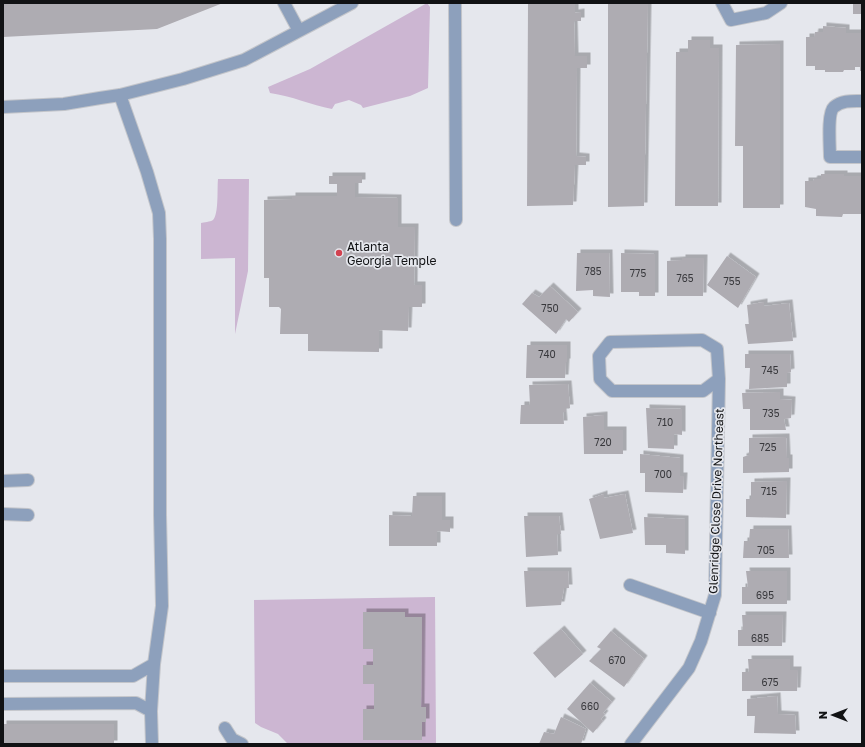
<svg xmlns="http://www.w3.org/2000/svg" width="865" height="747" font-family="'Golos Text',sans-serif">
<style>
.green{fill:#ccb6d2}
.building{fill:#aeacb2;filter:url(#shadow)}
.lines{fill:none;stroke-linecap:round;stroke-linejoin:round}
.minor-casing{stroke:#c3c5ca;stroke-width:14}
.minor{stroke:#8da0bc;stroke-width:12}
.poi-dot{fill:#d24250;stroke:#e5e7ed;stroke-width:1.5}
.labels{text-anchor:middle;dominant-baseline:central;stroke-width:3.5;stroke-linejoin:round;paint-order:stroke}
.number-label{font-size:10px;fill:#38383c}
.poi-label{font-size:12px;fill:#111214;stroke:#e5e7ed;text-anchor:start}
.street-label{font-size:12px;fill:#111214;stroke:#e5e7ed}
</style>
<defs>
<filter id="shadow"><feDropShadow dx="3.5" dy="-3.5" stdDeviation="0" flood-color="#0004"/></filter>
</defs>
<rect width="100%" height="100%" fill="#e5e7ed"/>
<path class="green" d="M427,3L430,7L428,88L410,96L363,108L361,105L349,100L335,104L332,109C311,105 292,96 270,93L268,87L310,69Z
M218,179H249L248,271L235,334V258L201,259V223C204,222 210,222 213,220C219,214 217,188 218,179Z
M435,597L436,744H288L278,734L261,727L255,723L254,600Z"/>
<path class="building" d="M3,3H223L157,29L3,37Z
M528,3H575V13L581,12V21H574L575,56H587V68H577L576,156L586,157V165H575L573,205L527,206Z
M608,3H648L644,206L608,207Z
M853,3H862V14H853Z
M823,26L846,28V33H862V71H860V67H855V70H844L843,72H825V70H815V66H806V37H814L815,32H823Z
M688,40H710V48H719L718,206H675L676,52H688Z
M780,44V208H743V146H735L736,45Z
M821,174H844V176H862V214H843L842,217L816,216V209L805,207V181H813L814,179H821Z
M329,176H362V183H355V197L398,198V227H415L414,285H422V307H409L408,331L379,330V352L308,351V334H280L281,309L279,307H269V278H264V200L292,199V196H337V184H329Z
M577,253H609L610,297L593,296V290L576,291Z
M621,253L655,254V296H639V292H621Z
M727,256L756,277L738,308L707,285Z
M682,258H704L703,296H667V261L682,260Z
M550,286L578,312L569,322L566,319L556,334L522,304L532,293L539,297Z
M764,302V306L789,303L793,341L748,344L745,324H749L747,305Z
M527,345H567V362H566L565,378H526Z
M745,354H790L791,372L787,373V387L749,389L750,368H745Z
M568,384L570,408H566V412H563L564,424H520L521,405H530L529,385Z
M780,392V399L792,400L791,418L784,419L786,430H750V409H743L742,393Z
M646,408L682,409V435L674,434V449L648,448Z
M604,415V430H623V454H584L583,417Z
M786,437L787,458H789V472L743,473V457L749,455V438Z
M640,454L680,458V476H684L683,493L645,492V473H640Z
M787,481L786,518L746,517V499H751V482Z
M604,494V498L625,494L633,533L600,539L589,499Z
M413,496H442V520H450V532L437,531V546H389V515L412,516Z
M524,516H559L561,534H557L558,555L526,557Z
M644,517L685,519V554L666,553V545H645Z
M750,529H788L789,558H743L744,541H749Z
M524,571H568L569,588H564L561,605L526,607Z
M746,571H787V604H742V587H748Z
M363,612H405V617H422L421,707H426V722H422V740H363V709H374V684H363V665H373V649H363Z
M742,615H783L782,646H738V630H743Z
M561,629L583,654L555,678L533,653Z
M611,631L644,659L624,687L589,661L601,649L597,647Z
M748,659H790V670H798L797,691H742V672H749Z
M590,683L612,702L603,713L605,714L601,719L603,721L593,733L567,709Z
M777,696L778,714L795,715L796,734L754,733L755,716H747V699Z
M561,717L586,729L581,744H539L544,732L554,734Z
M3,724H114V744H3Z"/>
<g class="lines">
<g class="minor-casing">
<path id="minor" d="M284,3L299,31
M455,3L456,220
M722,3L731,20L766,13L781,3
M120,95L147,172L159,213L160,239V515L162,606L154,664L151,711L152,744
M862,101C853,101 842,100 834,107C827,113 830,147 830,157H862
M3,107L64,104L100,98L120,95L183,79L244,60L352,3
M3,481L28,480
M3,514L28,515
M630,585L710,613
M3,676H133L154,664
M3,704L136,703L151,711
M225,728L232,739L242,744
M631,744L689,668L701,641L715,595L719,379L717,349L702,340L610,342L599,356L600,379L612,391H703L719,379"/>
</g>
<use href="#minor" class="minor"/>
</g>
<circle class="poi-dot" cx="339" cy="253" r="4"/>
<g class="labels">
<g class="number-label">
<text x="593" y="271">785</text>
<text x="638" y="273">775</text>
<text x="685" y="278">765</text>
<text x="732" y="281">755</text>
<text x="550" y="308">750</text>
<text x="547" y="354">740</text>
<text x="770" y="370">745</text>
<text x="771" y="413">735</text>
<text x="665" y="422">710</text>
<text x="603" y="442">720</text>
<text x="768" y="447">725</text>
<text x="663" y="474">700</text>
<text x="769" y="491">715</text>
<text x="766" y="550">705</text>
<text x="765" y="595">695</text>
<text x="760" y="638">685</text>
<text x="617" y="660">670</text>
<text x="770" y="682">675</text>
<text x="590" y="706">660</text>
</g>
<g class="poi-label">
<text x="347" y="246">Atlanta<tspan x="347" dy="14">Georgia Temple</tspan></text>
</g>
<g class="street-label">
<text transform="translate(716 501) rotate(-88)">Glenridge Close Drive Northeast</text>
</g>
</g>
<rect width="865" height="747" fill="none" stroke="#111214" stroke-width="8"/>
<g transform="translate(833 715) rotate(270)" stroke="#e5e7ed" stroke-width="3" paint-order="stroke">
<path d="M0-3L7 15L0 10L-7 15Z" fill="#111214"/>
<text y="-6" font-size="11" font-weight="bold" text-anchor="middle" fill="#111214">N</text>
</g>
</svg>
